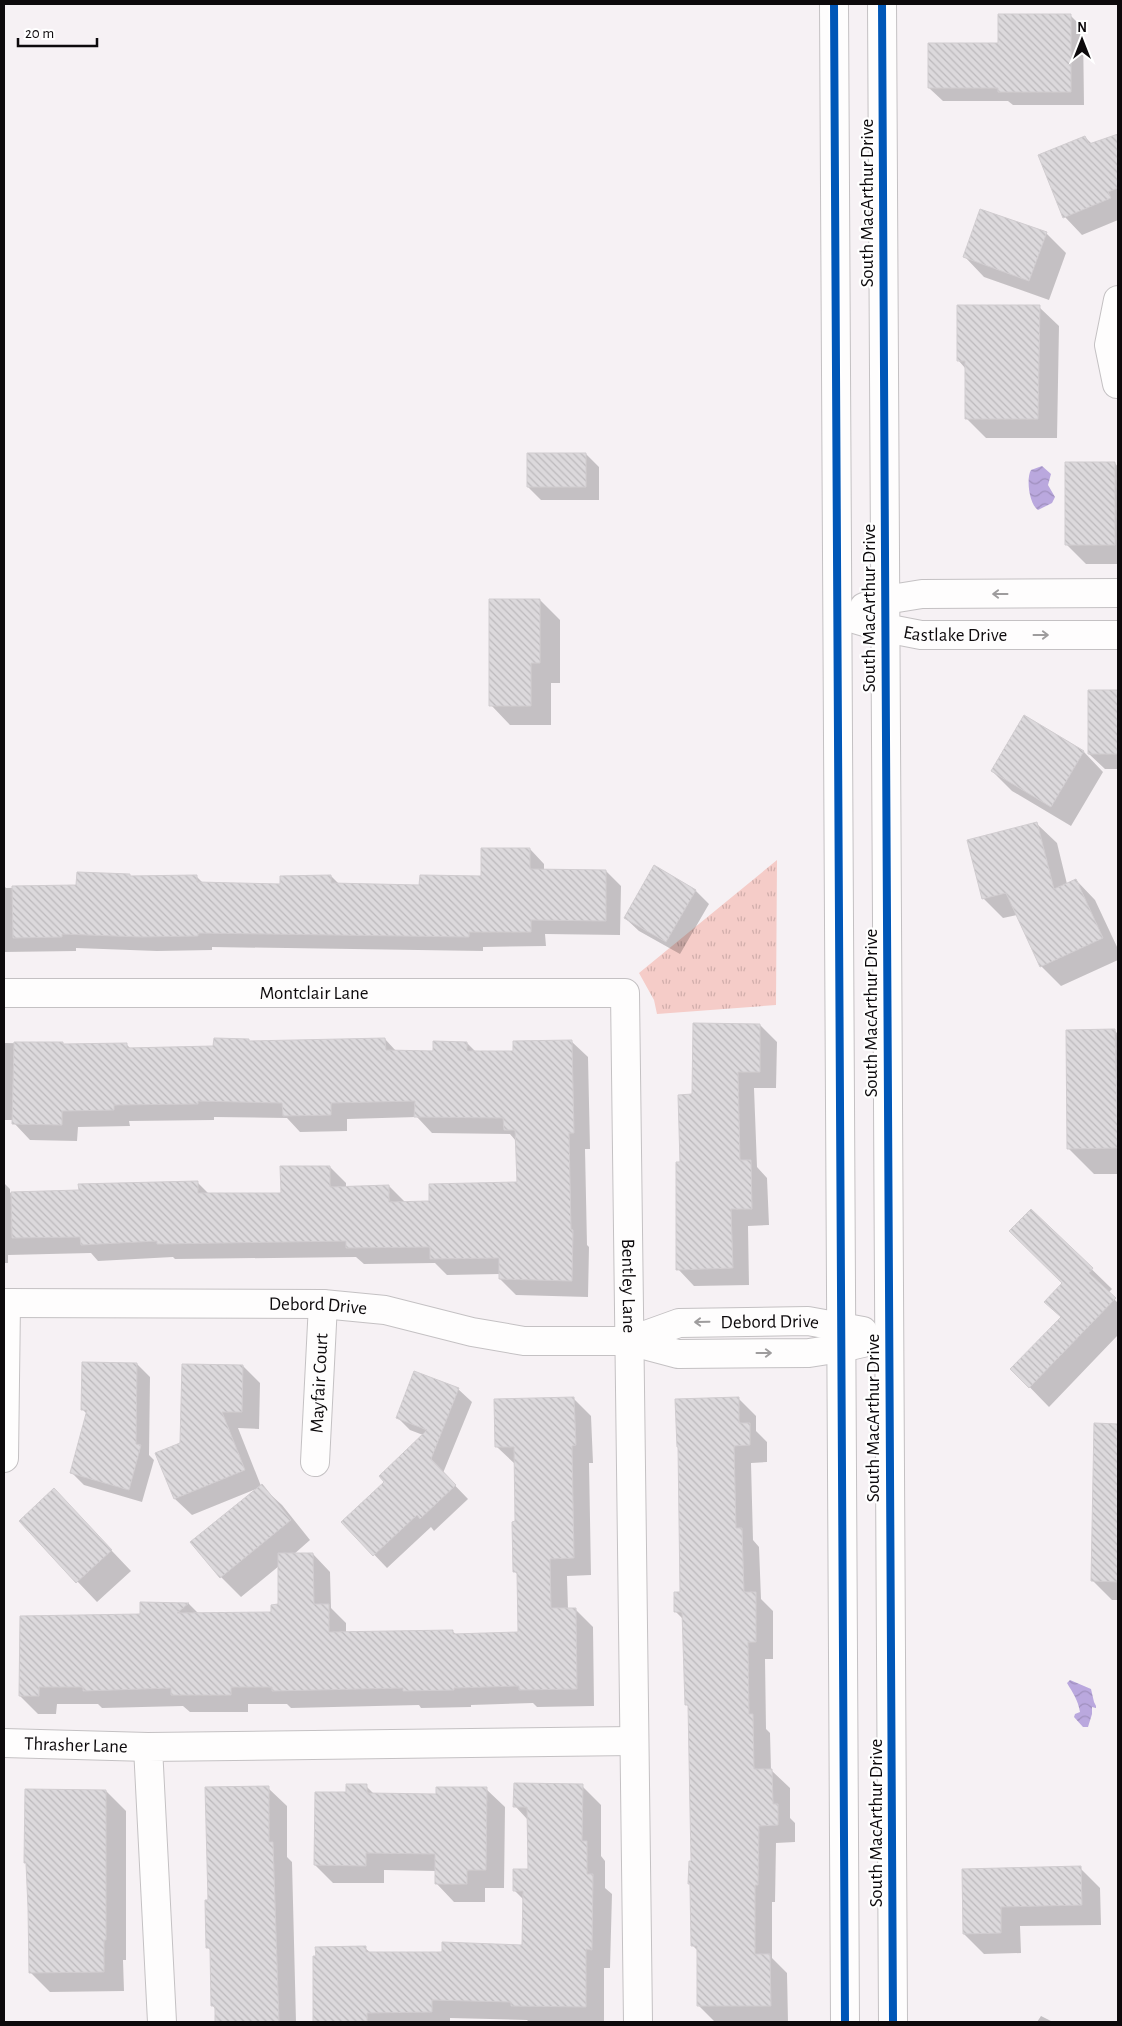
<svg xmlns="http://www.w3.org/2000/svg" width="1122" height="2026" font-family="'Alegreya Sans',sans-serif">
<style>
.grass{fill:url(#grass-tufts)}
.water{fill:url(#water-waves)}
.shadow{fill:#0003}
.building{fill:url(#building-back-hatch);stroke:#d1cdd0}
.lines{fill:none;stroke-linecap:round;stroke-linejoin:round}
.street-casing{stroke:#c4c1c3;stroke-width:30}
.secondary-casing{stroke:#c4c1c3;stroke-width:30}
.street{stroke:#fefdfd;stroke-width:28}
.secondary{stroke:#fefdfd;stroke-width:28}
.cycleway-casing{stroke:#fff;stroke-width:11}
.cycleway{stroke:#0057b8;stroke-width:8}
.oneway{stroke:#9e9c9d}
.labels{text-anchor:middle;dominant-baseline:central;stroke-width:4.5;stroke-linejoin:round;paint-order:stroke}
.street-label{font-size:19px;fill:#0d0a0c;stroke:#fff}
</style>
<defs>
<pattern id="grass-tufts" width="24" height="20" patternUnits="userSpaceOnUse" patternTransform="scale(1.25)"><rect width="24" height="20" fill="#f5ccc8"/><path d="M3 7l-1-3M5 7V3M7 7l1-3M15 17l-1-3M17 17v-4M19 17l1-3" fill="none" stroke="#d1aeab"/></pattern>
<pattern id="water-waves" width="16" height="10" patternUnits="userSpaceOnUse" patternTransform="scale(1.25)"><rect width="16" height="10" fill="#baa8de"/><path d="M0 5q4-4 8 0t8 0" fill="none" stroke="#9f8fbd"/></pattern>
<pattern id="building-back-hatch" width="6" height="6" patternUnits="userSpaceOnUse" patternTransform="scale(1.25)"><rect width="6" height="6" fill="#dcd9dc"/><path d="M-1 5l2 2M0 0l6 6M5-1l2 2" fill="none" stroke="#bcb9bc"/></pattern>
</defs>
<rect width="100%" height="100%" fill="#f6f1f4"/>
<path class="grass" d="M777,860L776,1005L657,1014L654,1000L639,973Z"/>
<path class="water" d="M1042,466L1051,474L1048,485L1055,497L1052,503L1038,510C1029,504 1026,478 1031,470Z
M1070,1680L1091,1689L1094,1702L1096,1706V1708L1092,1707V1714L1088,1727H1083L1074,1717L1075,1714L1080,1712C1078,1700 1073,1693 1067,1683Z"/>
<path class="shadow" d="M1070,15L1083,28L1084,105H1013L1008,101H943L929,88L999,44Z
M1118,135V220L1082,235L1065,217L1085,137L1092,144Z
M1046,233L1066,253L1049,300L984,277L965,257Z
M1039,307L1059,326L1057,438H986L966,418V369L958,360Z
M586,454L599,467V500H541L528,487Z
M1115,463L1118,467V564H1086L1066,544Z
M540,600L560,620V683H551V725H510L491,705Z
M1089,691H1118V769H1105L1089,754Z
M1024,717L1084,752L1103,772L1071,826L1012,791L992,771Z
M1037,824L1057,843L1067,884L1076,880L1095,900L1118,949V960L1061,986L1041,966L1017,915L1003,918L983,898Z
M530,849L544,864V870L606,871L621,886L620,935L545,934L546,946L483,947V951L212,947V950L157,951L76,948V951L4,952V886L6,888L78,886L129,875L132,877L196,876L203,883L281,886L331,876L339,884L421,886L482,877Z
M654,867L696,891L709,904L680,954L639,931L625,918Z
M760,1025L777,1042L776,1088H754L757,1167L767,1178L769,1225L748,1226L749,1285L694,1286L678,1269L681,1163L693,1096Z
M1115,1031L1118,1034V1174H1094L1068,1148Z
M385,1039L396,1051L434,1052L467,1043L476,1052H515L571,1041L588,1057L590,1149H585L587,1245L589,1247L588,1297L516,1295L500,1279V1274L447,1275L435,1263L364,1264L356,1257L175,1259L173,1257L98,1261L91,1253L8,1255V1263H4V1183L10,1189V1193L80,1192L197,1182L210,1195L282,1194L330,1167L346,1183V1187L389,1186L406,1203L430,1202L518,1183L516,1141L510,1134L432,1133L417,1117L347,1119V1131L300,1132L287,1118L214,1117V1120L129,1121L130,1126L78,1127L77,1141L30,1140L14,1123V1120H4V1043L63,1044L65,1046L127,1045L131,1049L215,1047L248,1040L251,1042Z
M1031,1210L1112,1289L1108,1293L1118,1303V1335L1049,1407L1012,1369L1062,1318L1064,1283Z
M137,1364L150,1377L149,1455L154,1460L142,1502L84,1485L71,1472L87,1414L83,1410Z
M243,1366L260,1383L259,1429L238,1428L261,1486L282,1505L310,1540L293,1555L313,1554L330,1572L331,1608L346,1623V1633L452,1631L457,1635L519,1633L518,1575L514,1571L516,1523L515,1464L497,1447L574,1399L591,1416L593,1463H589L591,1575L567,1576L568,1609H575L593,1627L594,1706L537,1707L533,1703L471,1705V1707L421,1708L419,1705L291,1708L287,1704H248V1712H190L183,1706L102,1708L98,1704H57L56,1714H38L20,1696L141,1615V1604H189L199,1614H272L279,1606V1566L241,1597L221,1577L256,1489L192,1515L175,1499L157,1454L181,1444Z
M415,1372L458,1389L472,1402L443,1473L468,1499L434,1531L431,1527L387,1568L343,1522L386,1482L423,1435L410,1430L397,1417Z
M738,1398L756,1416V1431L767,1442V1462L751,1463L753,1540L759,1547L761,1599L773,1611V1659H765L766,1729L770,1733L771,1770L790,1788V1818L795,1823V1842L776,1843L775,1902H772V1958L787,1973L788,2022H715L699,2006L698,1951L692,1945V1886L690,1884L692,1862L690,1708L686,1704L684,1620L675,1611Z
M1095,1424L1118,1425V1600H1112L1092,1580Z
M54,1490L131,1571L97,1602L20,1521Z
M366,1786L375,1795L437,1796L486,1789L505,1807L504,1888H485V1902H454L436,1883V1871L384,1870V1883H333L315,1865L347,1793Z
M582,1786L601,1805V1856L605,1861V1888L612,1894L610,1968H604V2022H529L527,2020L450,2018V2022H314V1957L365,1948L371,1953H443L523,1946L524,1900L514,1890L529,1870L528,1820L515,1806Z
M268,1788L287,1806V1857L292,1862L296,2022H216V2010L212,2005L211,1951L207,1947L210,1901Z
M106,1791L126,1811V1960H123L124,1991L50,1992L30,1972L28,1865L26,1863Z
M1080,1868L1100,1888L1101,1925L1020,1926L1021,1953L984,1954L964,1934L963,1870Z
M1041,2016L1053,2022H1037Z"/>
<path class="building" d="M998,14H1071V92H998V88H928V43H998Z
M1118,134V188L1108,192L1111,198L1063,218L1038,155L1085,136L1089,144Z
M980,209L1047,232L1029,281L963,257Z
M957,305H1040L1038,419H965V361H957Z
M527,453H586V487H527Z
M1065,462H1115V545H1065Z
M489,599H540V663H531V706H489Z
M1088,690H1118V754H1088Z
M1024,715L1084,751L1051,807L991,771Z
M1037,822L1054,889L1076,879L1103,938L1040,967L1006,893L982,899L967,840Z
M481,848H530V869L606,870V921L531,920V932H469V937L198,933V936L141,937L62,934V937L13,938L12,886L76,885L77,872L130,874V876L197,875V882L280,884V876L331,875V883L419,885L420,875L481,876Z
M654,865L696,890L666,942L624,918Z
M693,1023L760,1024V1072H738L740,1160H751L752,1209H731L733,1268L676,1270V1162H680L678,1095L692,1094Z
M1115,1029L1118,1148L1067,1149L1066,1030Z
M214,1038L249,1039V1041L385,1038L386,1050L433,1051V1041L467,1042V1051H513V1041L572,1040L574,1133H569L571,1229L573,1230L572,1281L499,1279V1258L430,1259V1247L346,1248V1241L157,1244V1241L81,1245L80,1237L12,1238L11,1192L79,1190L78,1184L198,1181V1193H281L280,1166H330V1187L389,1185V1202L429,1201V1184L517,1182L515,1130H504L503,1118L414,1117L415,1101L331,1103V1115L283,1116L282,1103L198,1101V1104L114,1105V1110L62,1111V1125L12,1124L14,1042H63V1044L127,1043V1048L213,1046Z
M1031,1209L1093,1268L1089,1273L1116,1298L1029,1388L1010,1369L1061,1317L1044,1302L1062,1283L1009,1231Z
M82,1362L137,1363L136,1444L141,1445L129,1490L70,1473L87,1410H81Z
M182,1364L243,1365L242,1412H222L245,1470L174,1499L155,1453L180,1443Z
M414,1371L459,1388L431,1459L456,1485L420,1519L417,1515L373,1556L341,1522L384,1482L379,1476L427,1430L396,1418Z
M574,1397L576,1445L572,1446L574,1558L550,1559L551,1608H576L577,1689L519,1690V1686L454,1688V1690L403,1691V1688L272,1691V1687H231V1695H171V1688L83,1691V1687H39V1696H19L20,1616L140,1614V1602L189,1603L177,1613L271,1612V1605L278,1604V1553H313L314,1604H329V1632L453,1630V1634L518,1632L517,1572H513L512,1522L515,1521L514,1447H495L494,1399Z
M739,1397V1423H750V1445L734,1446L736,1528H742L744,1592H756V1642H748L749,1714H753L754,1769H772L773,1804H778V1825L759,1826L758,1885H755V1954H770L771,2006H697V1946H691L690,1884H688L689,1861H691L688,1705H685L682,1612H674V1592H680L678,1447H677L675,1399Z
M1094,1423L1118,1424V1582L1091,1581Z
M262,1484L291,1520L220,1578L190,1542Z
M54,1488L112,1550L76,1583L19,1521Z
M514,1783L583,1784L582,1841H587V1874H593L592,1950L586,1949V2007L511,2006V2002L432,2000V2012L367,2013V2021L313,2022V1956H316L315,1947L366,1946V1952H442V1942L522,1945L523,1891H513V1869H528L527,1807H513Z
M346,1784H367V1793L436,1794V1787H487L486,1870H467V1884H435V1854L366,1853V1866L314,1865L315,1792H346Z
M269,1786V1842H273L279,2022H215V2006H211L210,1948H206L205,1900H208L205,1787Z
M25,1789L106,1790V1940H104V1972L29,1973L28,1908L26,1863H24Z
M1081,1866L1082,1905L1001,1907V1933L963,1934L962,1869Z"/>
<g class="lines">
<g class="street-casing">
<g id="street">
<path d="M1117,384L1109,345L1118,300"/>
<path d="M864,607L885,600L922,594L1118,593"/>
<path id="s1" d="M838,614L885,628L921,635H1118"/>
<path id="s2" d="M4,993H625L638,2022"/>
<path id="s3" d="M4,1303L323,1304L385,1310L472,1332L524,1341H629L678,1354L809,1353L841,1348L889,1337"/>
<path id="s4" d="M629,1341L679,1323L808,1321L863,1331"/>
<path d="M4,1458L6,1303"/>
<path id="s5" d="M315,1462L323,1304"/>
<path id="s6" d="M4,1743L148,1747"/>
<path d="M162,2022L148,1747L633,1741"/>
</g>
</g>
<g class="secondary-casing">
<path id="secondary" d="M834,4L845,2022
M882,4L893,2022"/>
</g>
<use href="#street" class="street"/>
<use href="#secondary" class="secondary"/>
<g class="cycleway-casing">
<path id="cycleway" d="M834,4L845,2022
M882,4L893,2022"/>
</g>
<use href="#cycleway" class="cycleway"/>
</g>
<defs><path id="oneway-shaft" d="M-6 0H5M1.5-3L5.5 0L1.5 3" fill="none" stroke-width="1.6" stroke-linecap="round" stroke-linejoin="round" transform="scale(1.25)"/></defs>
<g class="oneway">
<use href="#oneway-shaft" transform="translate(1000 594) rotate(180)"/>
<use href="#oneway-shaft" transform="translate(1041 635)"/>
<use href="#oneway-shaft" transform="translate(702 1322) rotate(179)"/>
<use href="#oneway-shaft" transform="translate(764 1353)"/>
</g>
<g class="labels">
<g class="street-label">
<text transform="translate(867 203) rotate(-90)">South MacArthur Drive</text>
<text transform="translate(869 608) rotate(-90)">South MacArthur Drive</text>
<text stroke="none"><textPath href="#s1" startOffset="120">Eastlake Drive</textPath></text>
<text stroke="none"><textPath href="#s2" startOffset="310">Montclair Lane</textPath></text>
<text transform="translate(871 1013) rotate(-90)">South MacArthur Drive</text>
<text stroke="none"><textPath href="#s2" startOffset="914">Bentley Lane</textPath></text>
<text stroke="none"><textPath href="#s3" startOffset="314">Debord Drive</textPath></text>
<text stroke="none"><textPath href="#s4" startOffset="144">Debord Drive</textPath></text>
<text stroke="none"><textPath href="#s5" startOffset="79">Mayfair Court</textPath></text>
<text transform="translate(873 1418) rotate(-90)">South MacArthur Drive</text>
<text stroke="none"><textPath href="#s6" startOffset="72">Thrasher Lane</textPath></text>
<text transform="translate(876 1823) rotate(-90)">South MacArthur Drive</text>
</g>
</g>
<rect width="1122" height="2026" fill="none" stroke="#0d0a0c" stroke-width="10"/>
<g transform="translate(1082 40)" stroke="#ffffff" stroke-width="4" paint-order="stroke">
<path d="M0-4L9 19L0 12L-9 19Z" fill="#0d0a0c"/>
<text y="-8" font-size="14" font-weight="bold" text-anchor="middle" fill="#0d0a0c">N</text>
</g>
<path d="M18 38v8h79v-8" fill="none" stroke="#0d0a0c" stroke-width="2.5"/>
<text x="25" y="38" font-size="15" fill="#0d0a0c" stroke="#ffffff" stroke-width="4" paint-order="stroke">20 m</text>
</svg>
